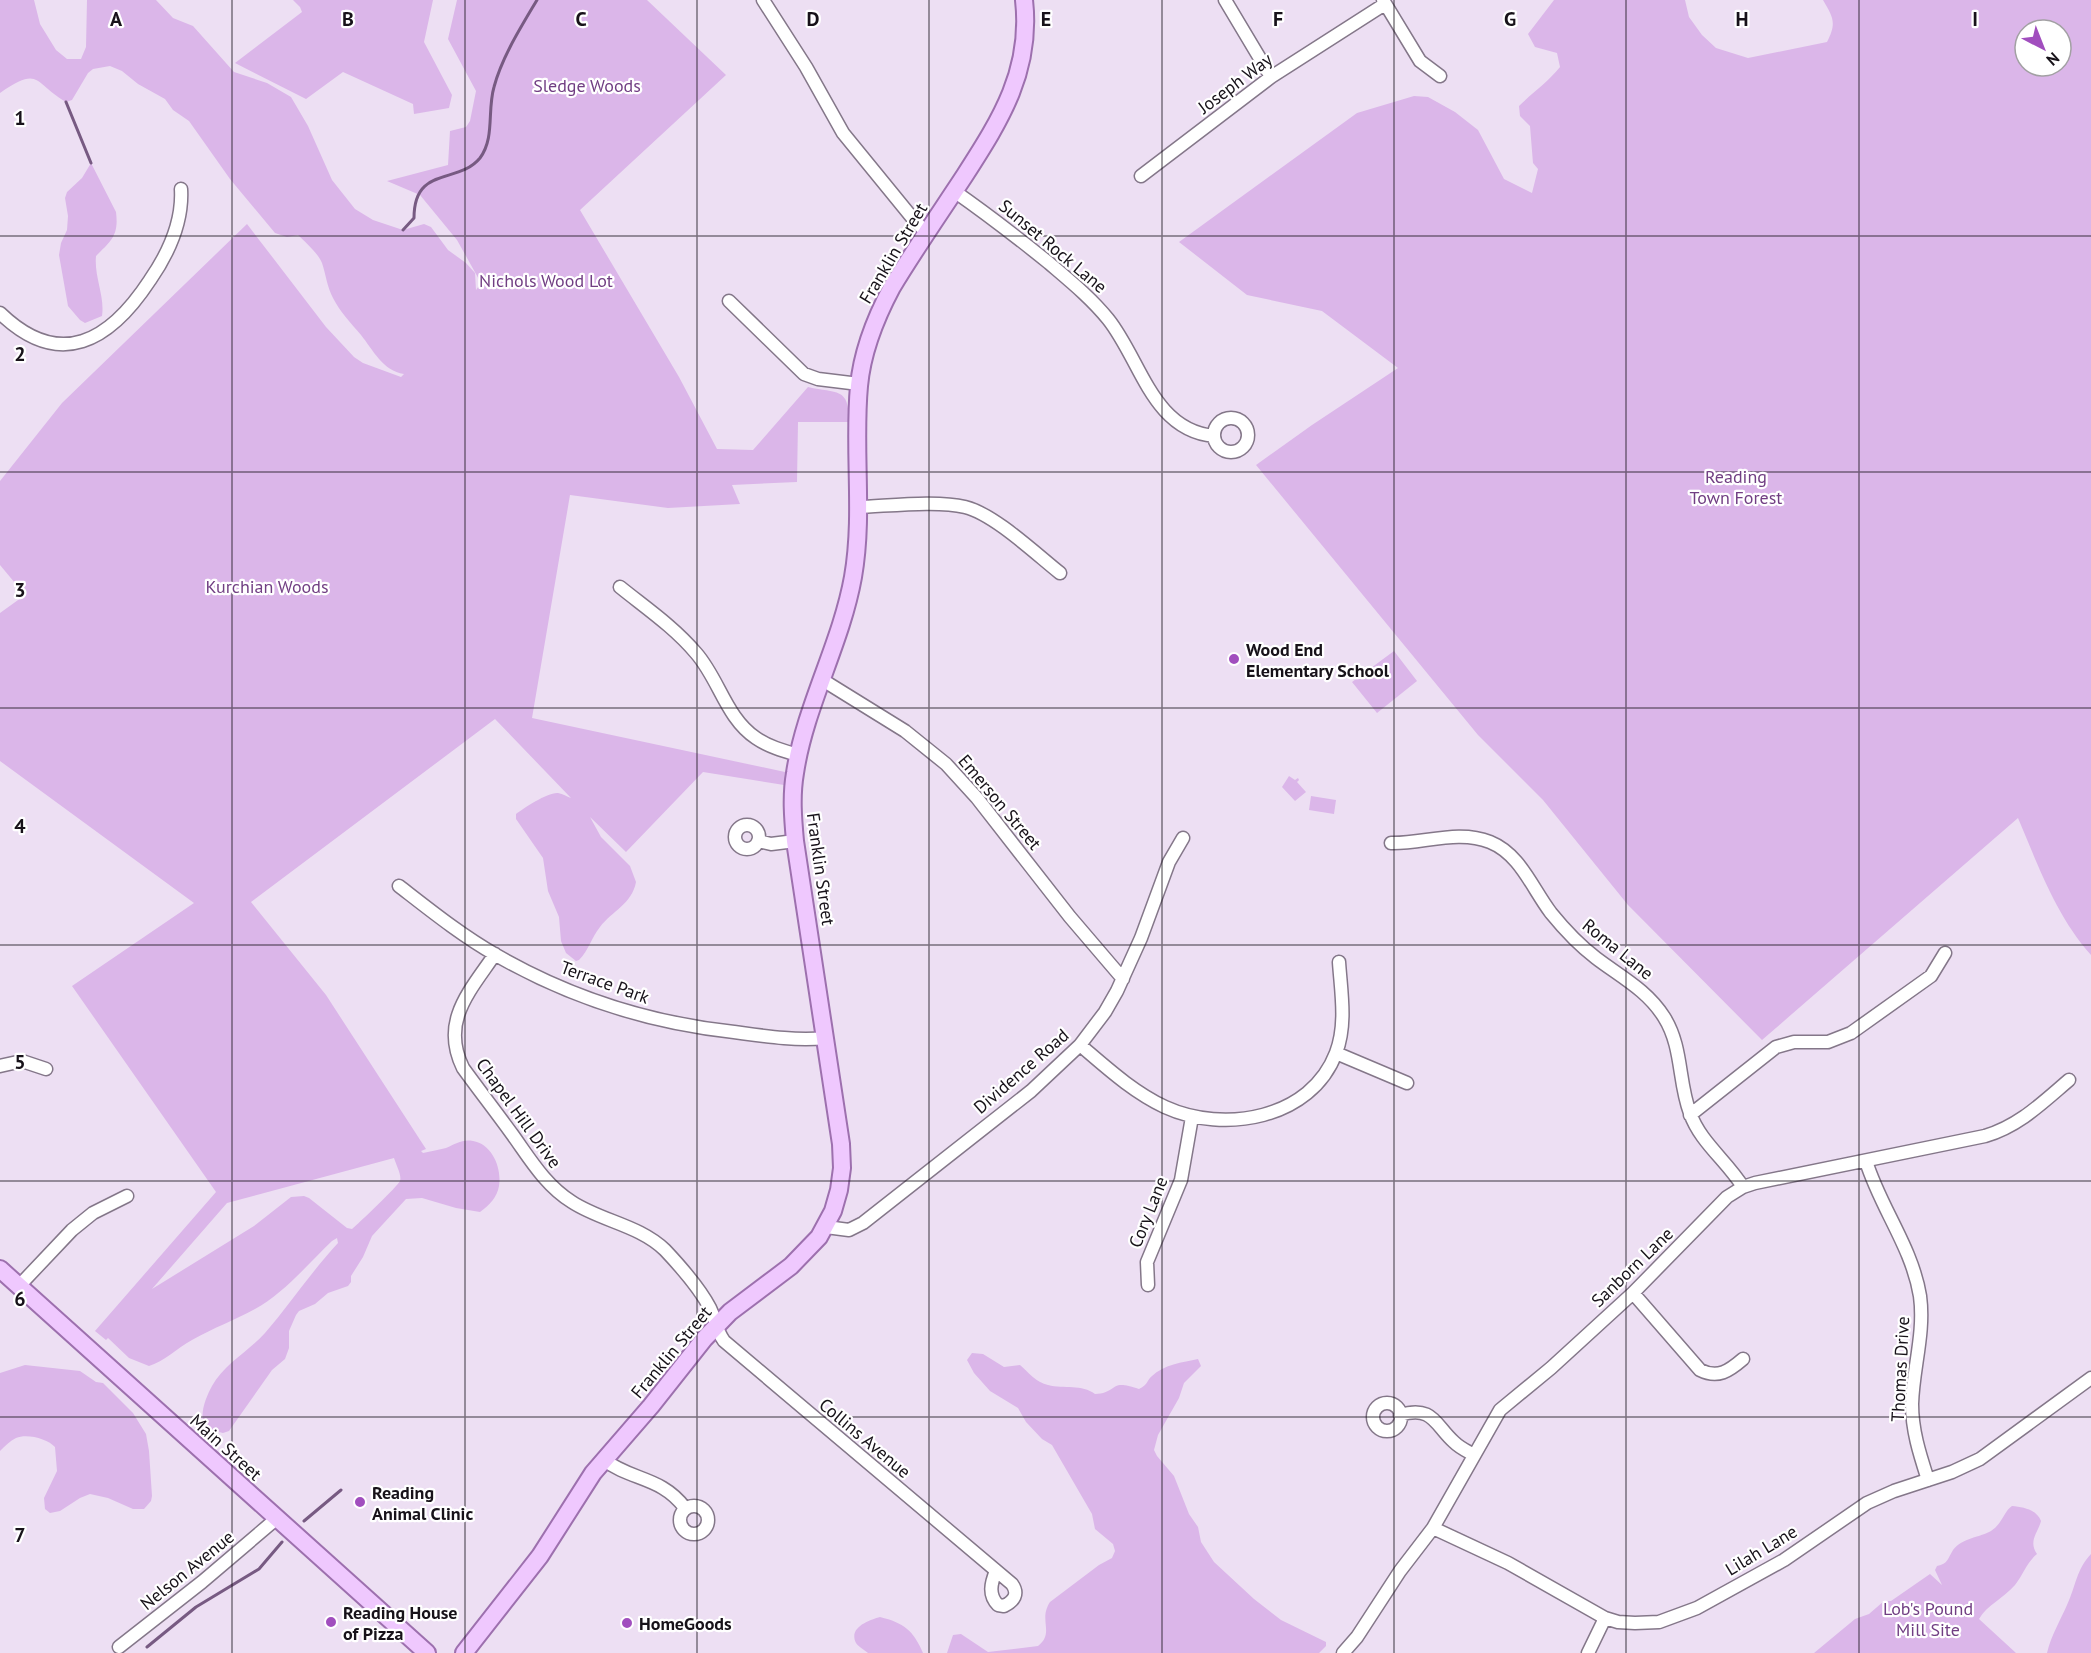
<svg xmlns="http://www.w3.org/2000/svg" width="2091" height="1653" font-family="'PT Sans',sans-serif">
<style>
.green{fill:#dbb6e9;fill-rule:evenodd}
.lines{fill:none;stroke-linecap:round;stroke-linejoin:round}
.stream{stroke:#775a82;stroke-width:3}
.minor-casing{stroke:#847789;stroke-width:15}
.major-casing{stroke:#9d70ae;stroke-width:20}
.minor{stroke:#fff;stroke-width:12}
.major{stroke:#efc8fe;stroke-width:16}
.grid{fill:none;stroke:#171219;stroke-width:1.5;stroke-opacity:0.55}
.poi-dot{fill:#a14ebe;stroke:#fff;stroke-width:2}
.labels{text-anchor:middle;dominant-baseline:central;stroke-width:4.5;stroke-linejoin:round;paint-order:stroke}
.street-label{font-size:18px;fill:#171219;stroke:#fff}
.park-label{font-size:18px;fill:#713e83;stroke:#fff}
.poi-label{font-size:18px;font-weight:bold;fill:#171219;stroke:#fff;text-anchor:start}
.grid-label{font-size:20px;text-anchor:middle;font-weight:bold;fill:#171219;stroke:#fff;stroke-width:4.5;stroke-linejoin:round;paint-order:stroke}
</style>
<rect width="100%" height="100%" fill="#eddff3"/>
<path class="green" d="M0,0H34L40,24L56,50L67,59H81L86,47L87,0H156L173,18L193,26L234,72L267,83L291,97L308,126L332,180L355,209L373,220L403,230L424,224L431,227L448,250L466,263L475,273L476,290L481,283L457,240L420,195L387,181L448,165L450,131L466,127L470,121L476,91L448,39L457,0H647L726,75L580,210L679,377L717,449L753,450L808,387C837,394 849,386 849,422H798L797,482L732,485L740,504L668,508L570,495L532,718L785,772L784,785L703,772L626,852L590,817L601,837L630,866L636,882C632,904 612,911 600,927C591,938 589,950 579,960L576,961L566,953L561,941L559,917L548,891L543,858L516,819V814C524,808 548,792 558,793C563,794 568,797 571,798L495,719L251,902L326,995L426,1149L421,1151L423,1153C431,1151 439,1150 446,1148C456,1144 462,1139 473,1141C492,1144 502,1168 499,1186C497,1197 490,1205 480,1212L456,1208L422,1198L406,1199L372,1236L363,1257L351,1276V1282L348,1286L328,1293L315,1304L299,1311L296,1315L289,1331V1348L285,1359L272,1370L229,1431L223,1433L207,1429C197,1418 206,1397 212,1386C224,1364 249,1351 265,1333C290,1304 312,1271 338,1243L337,1238L332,1241C310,1262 282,1295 255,1309C235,1320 213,1328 192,1340C177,1348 165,1361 149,1366L129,1358L108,1338L106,1340L95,1331L216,1192L72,986L194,903L0,761V613L25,595L0,565V481L62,403L247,224L326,327L354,357L363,363L401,377L404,374C383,371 373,350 361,335C351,323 340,312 333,298C327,287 326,275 322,263C318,253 306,243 298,235L287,237L275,233L230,179L189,121L173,110L165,99L138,84L122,71L110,66L93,69L88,73L72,100L66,102C33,83 41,65 0,93ZM394,1158C396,1165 402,1175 400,1181C398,1186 358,1224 352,1229L347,1228L309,1198L304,1196L291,1197L254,1226L152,1289L227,1203Z
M293,0H433L424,42L452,95L449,108L414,114L413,104L343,72L306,99L235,63L302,12L300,7Z
M1554,0H1685L1689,17L1702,35L1716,48L1748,58L1827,42C1837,23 1833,17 1823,0H2091V955C2056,916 2038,865 2018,818L1762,1040L1628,905L1543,800L1478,735L1256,465L1312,425L1398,368L1322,311L1247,295L1179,242L1357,113L1414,96L1428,97L1455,112L1478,130L1504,179L1532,193L1538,169L1533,163L1530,126L1520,116L1519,106C1532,93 1548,82 1560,67L1557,53L1535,47L1528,34ZM2025,30H2061V66H2025Z
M91,163L116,212C119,236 111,241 96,256C94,277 105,296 102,316L85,323L80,320L68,306L59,255L61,243L67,230L68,216L65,198L67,192L82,178Z
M1394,651L1417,681L1377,713L1352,682Z
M1289,776L1295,780L1298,778L1299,780L1297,782L1306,792L1295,801L1282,787Z
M1311,796L1336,800L1334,814L1309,810Z
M972,1353L983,1354L1004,1367L1020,1365C1028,1372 1037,1383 1048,1385C1064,1389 1082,1384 1095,1394C1119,1393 1108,1378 1139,1389C1149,1384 1146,1381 1152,1376C1163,1365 1183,1362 1198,1359L1201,1366L1184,1383L1179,1398L1158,1435L1154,1450L1157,1456L1174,1476L1189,1514L1198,1527L1201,1542L1214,1562L1254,1599L1281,1620L1326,1642V1646L1319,1653H947L953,1635L961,1634L988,1652L1038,1646C1055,1633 1038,1620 1050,1602L1099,1565L1112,1558L1115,1551L1113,1544L1095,1529L1092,1514L1052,1445L1042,1439L1026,1422L1018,1408L990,1391L974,1373L967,1360Z
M25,1365L80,1371L96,1382L103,1383L133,1413L146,1434L149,1451L152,1496L151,1501L144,1509H133L108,1498L90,1494L80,1498L60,1511L50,1513L45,1509L44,1498L57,1471L55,1447C48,1439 27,1433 16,1438C10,1441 5,1446 0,1451V1373Z
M2012,1506C2024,1507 2037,1510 2041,1521C2038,1533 2028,1541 2037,1554C2027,1562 2023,1575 2015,1585C2004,1598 1987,1605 1979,1619L2016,1653H1814L1855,1619L1869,1614L1884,1601H1891L1930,1574L1942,1585L1935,1570L1937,1566C1948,1564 1948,1558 1953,1550C1962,1538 1981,1537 1991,1531C2003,1523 2004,1511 2012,1506Z
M2091,1554V1653H2047C2051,1636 2060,1621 2067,1605C2076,1586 2076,1570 2091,1554Z
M880,1617C904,1623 913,1630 923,1653H868C864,1650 858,1646 856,1643C848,1627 870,1620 880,1617Z"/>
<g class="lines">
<path class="stream" d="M66,102L91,163
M403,230L414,218C414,165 458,185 480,158C495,138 487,111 494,87C502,57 521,27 537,0
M304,1521L341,1490
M147,1647L196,1607L259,1569L282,1542"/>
<g class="minor-casing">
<path id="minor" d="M763,0L806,67L843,133L914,220L927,233
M1225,0L1271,77
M1383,0L1420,61L1440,76
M1141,176L1271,77L1385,4
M954,191C987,214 1018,238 1049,263C1070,281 1091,298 1108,319C1141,360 1152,430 1214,436
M729,301L804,374L818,379L859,384
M0,313C60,371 110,341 150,280C168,254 183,222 181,189
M1214 435a17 17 0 1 1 34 0a17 17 0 1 1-34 0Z
M858,507C888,506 937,500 965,507C994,514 1036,554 1060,573
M620,587C646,608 674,627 696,653C719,679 726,718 756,738C769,747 784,751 798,755
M821,679L905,731L946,764L977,798L1070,917L1123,979
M735 837a12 12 0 1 1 24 0a12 12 0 1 1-24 0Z
M758,841L771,844L795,841
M1391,843C1423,844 1458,829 1490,842C1520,854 1532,888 1551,913C1564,929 1579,945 1596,958C1621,977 1647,990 1664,1017C1683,1047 1678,1082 1690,1113C1700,1142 1727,1161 1743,1187
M399,886C430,910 461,935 496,955C569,997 650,1023 734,1032C764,1036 795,1041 825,1038
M495,954C470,991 440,1021 463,1068C479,1090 496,1112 512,1134C530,1159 545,1185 572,1202C601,1221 639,1225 665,1250C681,1267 699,1287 710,1308C716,1320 715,1328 724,1341L1012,1584C1019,1594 1014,1601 1004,1606L998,1605C988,1595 991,1583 996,1571
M1080,1045C1107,1068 1133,1092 1165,1107C1224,1134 1311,1119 1336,1053C1347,1024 1341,992 1339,962
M1336,1053L1407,1083
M0,1066L22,1061L46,1069
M1690,1115L1776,1047L1794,1042H1828L1851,1033L1931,976L1945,953
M1866,1161C1880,1207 1912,1247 1920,1296C1925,1333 1913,1368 1912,1404C1912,1431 1920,1455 1928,1480
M826,1227L849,1230L863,1223L1031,1091L1080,1045L1105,1012L1117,991L1141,938L1169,862L1183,838
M1148,1285L1147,1262L1181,1180L1192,1117
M19,1286L72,1230L93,1213L127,1196
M1633,1293L1700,1370C1718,1379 1729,1371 1743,1359
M1373 1417a14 14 0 1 1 28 0a14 14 0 1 1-28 0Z
M1400,1415C1433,1405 1435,1425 1454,1442C1460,1448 1467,1451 1474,1455
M603,1459C631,1481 661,1476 685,1508
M680 1520a14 14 0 1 1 28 0a14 14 0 1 1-28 0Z
M1433,1528L1508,1563L1605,1618L1618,1622L1635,1623L1659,1622L1697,1608L1784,1560L1867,1503L1894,1491L1952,1472L1980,1459L2091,1378
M119,1647L202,1582L276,1519
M1343,1653L1357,1637L1400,1571L1433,1528L1500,1410L1551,1368L1633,1293L1727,1197L1743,1187L1755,1183L1985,1136C2019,1126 2042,1103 2069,1080
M1588,1653L1605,1618"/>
</g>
<g class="major-casing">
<path id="major" d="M0,1269L427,1653
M464,1653L540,1556L593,1473L651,1406L704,1339L730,1312L791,1266L819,1237L833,1211L839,1190L842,1168L841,1144L795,841C793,819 791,796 795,773C805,706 841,644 853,577C864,514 853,450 859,386C862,353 876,317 892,287C915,249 940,213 965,175C1001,119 1032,70 1024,0"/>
</g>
<use href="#minor" class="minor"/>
<use href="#major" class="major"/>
</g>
<path class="grid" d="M232,0V1653M465,0V1653M697,0V1653M929,0V1653M1162,0V1653M1394,0V1653M1626,0V1653M1859,0V1653M0,236H2091M0,472H2091M0,708H2091M0,945H2091M0,1181H2091M0,1417H2091"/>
<g class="poi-dot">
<circle cx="1234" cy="659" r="6"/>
<circle cx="360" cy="1502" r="6"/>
<circle cx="331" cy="1622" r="6"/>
<circle cx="627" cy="1623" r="6"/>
</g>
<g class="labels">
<g class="street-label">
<text transform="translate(1235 83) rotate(-37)">Joseph Way</text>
<text transform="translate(1053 246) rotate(40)">Sunset Rock Lane</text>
<text transform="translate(893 253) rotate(-59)">Franklin Street</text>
<text transform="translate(1000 802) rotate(50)">Emerson Street</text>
<text transform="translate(821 869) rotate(82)">Franklin Street</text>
<text transform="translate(1618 949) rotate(39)">Roma Lane</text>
<text transform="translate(605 982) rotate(20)">Terrace Park</text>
<text transform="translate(1021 1071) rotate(-41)">Dividence Road</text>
<text transform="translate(519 1113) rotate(54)">Chapel Hill Drive</text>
<text transform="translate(1148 1212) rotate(-68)">Cory Lane</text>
<text transform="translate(1632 1267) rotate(-44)">Sanborn Lane</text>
<text transform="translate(671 1352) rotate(-50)">Franklin Street</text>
<text transform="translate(1900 1369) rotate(-87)">Thomas Drive</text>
<text transform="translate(865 1438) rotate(40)">Collins Avenue</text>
<text transform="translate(226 1447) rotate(42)">Main Street</text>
<text transform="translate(1761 1550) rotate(-31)">Lilah Lane</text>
<text transform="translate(187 1570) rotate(-39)">Nelson Avenue</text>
</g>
<g class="park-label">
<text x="587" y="85">Sledge Woods</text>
<text x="546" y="280">Nichols Wood Lot</text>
<text x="1736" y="476">Reading<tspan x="1736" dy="21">Town Forest</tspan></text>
<text x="267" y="586">Kurchian Woods</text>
<text x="1928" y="1608">Lob's Pound<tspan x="1928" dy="21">Mill Site</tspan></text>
</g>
<g class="poi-label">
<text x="1246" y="649">Wood End<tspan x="1246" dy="21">Elementary School</tspan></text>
<text x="372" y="1492">Reading<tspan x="372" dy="21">Animal Clinic</tspan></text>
<text x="343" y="1612">Reading House<tspan x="343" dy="21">of Pizza</tspan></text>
<text x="639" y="1623">HomeGoods</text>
</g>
</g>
<g class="grid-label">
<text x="116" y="26">A</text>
<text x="348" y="26">B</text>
<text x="581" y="26">C</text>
<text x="813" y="26">D</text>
<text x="1046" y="26">E</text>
<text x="1278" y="26">F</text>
<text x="1510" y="26">G</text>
<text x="1742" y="26">H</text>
<text x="1975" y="26">I</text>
<text x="20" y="125">1</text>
<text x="20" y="361">2</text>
<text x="20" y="597">3</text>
<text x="20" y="833">4</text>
<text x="20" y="1069">5</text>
<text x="20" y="1306">6</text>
<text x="20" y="1542">7</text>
</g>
<g transform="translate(2043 48) rotate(138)"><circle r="28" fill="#ffffff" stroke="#a2a0a3" stroke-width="1.5"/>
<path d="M0-4.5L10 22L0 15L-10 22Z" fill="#a14ebe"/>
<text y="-9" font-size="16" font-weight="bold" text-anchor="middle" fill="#171219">N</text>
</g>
</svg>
